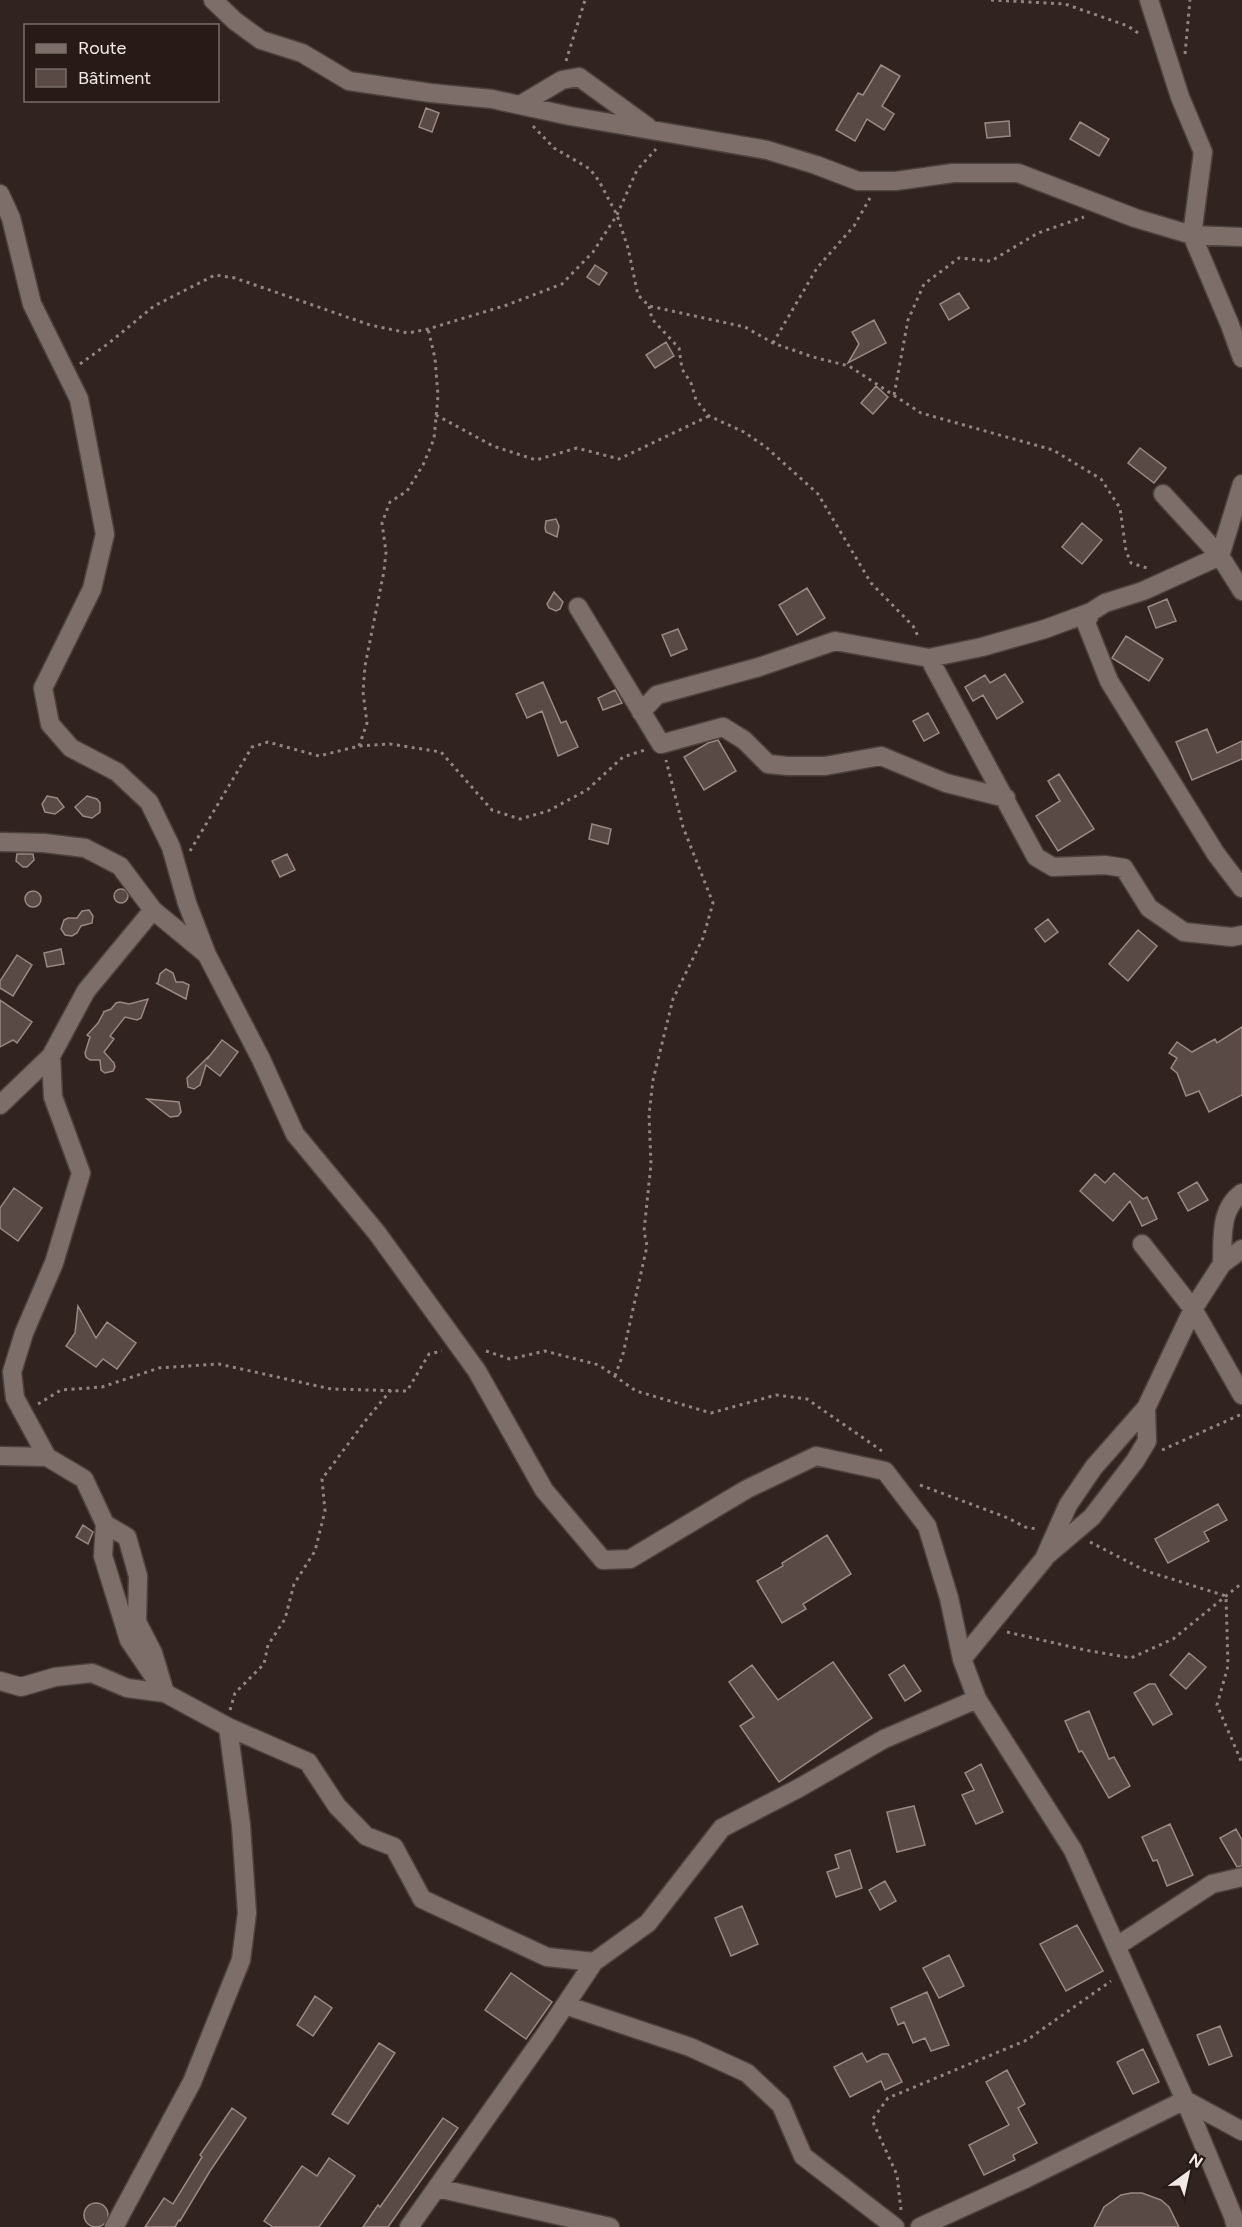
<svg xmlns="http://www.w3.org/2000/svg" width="1242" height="2227" font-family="Figtree,sans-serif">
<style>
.building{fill:#594a46;stroke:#998883;stroke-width:1.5}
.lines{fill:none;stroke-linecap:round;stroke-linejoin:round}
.minor-casing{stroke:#4d423f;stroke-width:21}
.path{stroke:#908581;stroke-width:3;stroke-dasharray:3 4.5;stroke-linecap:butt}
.minor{stroke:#7e6e69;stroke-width:18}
</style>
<rect width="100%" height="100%" fill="#312420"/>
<path class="building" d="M881,65L900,76L882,106L894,114L884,130L867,119L855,141L836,130L858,93L863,95Z
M426,108L439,113L432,132L419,127Z
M1009,121L1010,136L987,138L985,123Z
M1080,122L1109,139L1099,156L1070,139Z
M595,265L607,273L599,285L587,277Z
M959,293L969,308L949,320L940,304Z
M874,320L886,343L848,363L859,344L852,332Z
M666,342L674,356L655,368L646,355Z
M876,386L888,397L873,414L861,403Z
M1140,448L1166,468L1154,483L1128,463Z
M556,519L559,526L557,537L546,532L545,528L546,521Z
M1082,523L1102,540L1082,564L1062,547Z
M807,588L825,618L797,635L779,605Z
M554,592L563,602L560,609L556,611L549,608L547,604Z
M1167,599L1176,621L1156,628L1148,607Z
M678,629L687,649L671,656L662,635Z
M1126,636L1163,659L1149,681L1112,658Z
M1005,674L1023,702L997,719L983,695L973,701L965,687L985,675L990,683Z
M543,682L561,723L566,721L578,747L558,756L542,711L527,718L516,694Z
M615,690L622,703L603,710L598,698Z
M928,713L939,733L924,741L913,721Z
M1207,729L1217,753L1242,741V759L1192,780L1176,742Z
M718,740L736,771L704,790L684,757L708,743Z
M1059,774L1094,829L1058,851L1036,816L1060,801L1048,781Z
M47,796L57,798L64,807L55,814L45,812L42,804Z
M87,796L97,799L100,803V812L92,818L83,816L75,807Z
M592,824L611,829L608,844L589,839Z
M17,854H33L34,860L27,867H23L16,861Z
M287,854L295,870L280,877L272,861Z
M114 896a7 7 0 1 1 14 0a7 7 0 1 1-14 0Z
M25 899a8 8 0 1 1 16 0a8 8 0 1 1-16 0Z
M89,910L93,916L92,923L81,926L77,933L72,936L65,935L61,929L64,920L68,918H77L82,911Z
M1048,919L1058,932L1045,942L1035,929Z
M1138,930L1157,946L1128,981L1109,964Z
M61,949L64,964L47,967L44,953Z
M17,955L32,965L13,996L0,988V981Z
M166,969L173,973L176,982H183L189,985L186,999L156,983H158L160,974Z
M148,999L141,1018L137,1020L125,1017L110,1036L114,1039L104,1052L114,1063L115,1067L113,1071L105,1073L101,1070L100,1060H90L86,1057L85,1053L90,1037L87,1035L98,1023L104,1012H103L111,1009L116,1003L120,1002L129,1004Z
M0,1000L32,1022L17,1043L13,1040L0,1047Z
M1242,1027V1095L1209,1112L1199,1091L1186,1096L1177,1073L1171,1068L1177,1058L1169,1053L1177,1042L1192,1052L1215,1039L1217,1043Z
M222,1040L238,1052L220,1076L206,1065L200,1085L194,1089L188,1087L187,1078L208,1057V1058Z
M147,1099L179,1102L181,1112L178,1116L170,1117Z
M1114,1173L1143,1199L1147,1197L1157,1219L1142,1226L1130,1201L1113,1221L1080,1191L1095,1174L1105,1183Z
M1197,1182L1208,1200L1188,1211L1178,1193Z
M14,1188L42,1208L18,1241L0,1228V1208Z
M78,1306L96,1338L107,1322L136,1343L117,1369L103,1359L96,1367L66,1346L75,1333Z
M1218,1504L1227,1520L1204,1532L1209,1541L1168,1563L1155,1539Z
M83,1525L93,1532L88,1544L76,1537Z
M827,1535L851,1574L803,1604L806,1609L782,1623L757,1581L783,1566L782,1563Z
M1189,1653L1206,1667L1186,1689L1170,1675Z
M833,1662L872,1718L779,1782L740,1726L754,1717L729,1682L752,1665L778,1700Z
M904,1665L921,1691L905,1701L889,1675Z
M1149,1684H1155L1172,1714L1153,1725L1134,1693Z
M1089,1711L1109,1759L1114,1757L1130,1786L1109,1798L1082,1751L1079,1752L1065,1721Z
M981,1764L1003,1812L976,1824L962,1795L974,1790L965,1773Z
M914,1806L925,1845L897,1852L887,1812Z
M1170,1824L1193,1875L1167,1886L1157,1860L1153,1861L1142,1837Z
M1236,1829L1242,1840V1866L1237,1867L1220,1838Z
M850,1850L862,1888L836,1897L827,1872L839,1868L835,1855Z
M885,1881L896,1901L880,1910L869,1890Z
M742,1906L758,1944L731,1956L715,1918Z
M1077,1925L1103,1971L1066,1991L1040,1944Z
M949,1955L964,1986L939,1998L923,1968Z
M511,1973L552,2002L526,2039L485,2010Z
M927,1992L949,2045L931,2051L925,2038L913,2043L904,2022L898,2025L891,2008Z
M315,1996L332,2008L313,2036L297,2025Z
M1220,2026L1232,2056L1209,2065L1197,2035Z
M379,2043L395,2053L348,2124L332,2114Z
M1143,2049L1159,2082L1133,2094L1117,2062Z
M862,2053L867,2062L882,2054H888L902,2082L885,2090L881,2081L850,2097L834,2067Z
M1007,2070L1025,2104L1018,2108L1037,2143L1013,2155L1015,2160L984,2175L969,2145L1009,2125L986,2082Z
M232,2108L246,2118L210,2171L180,2221L179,2220L175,2227H145L164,2198L173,2204L202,2157L200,2155Z
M443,2118L458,2128L388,2227H363L378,2205L380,2207Z
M329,2158L355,2176L319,2227H273L264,2221L302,2166L317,2176Z
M1131,2193H1142L1161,2200L1169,2207L1179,2227H1094L1104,2207L1121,2195Z
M84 2215a12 12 0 1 1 24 0a12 12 0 1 1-24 0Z"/>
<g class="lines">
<g class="minor-casing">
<path id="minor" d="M213,0L235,21L261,40L302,53L349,81L431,93L492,99L570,116L767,150L816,165L858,181H896L953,173H1018L1135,218L1192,235L1242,237
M1149,0L1180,97L1203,152L1192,235L1230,325L1242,358
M520,105L562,80L579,77L648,127
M0,194L11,218L32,304L79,399L105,534L92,589L43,688L50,724L71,748L117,772L149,802L171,847L187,903L207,955L261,1059L295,1134L377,1233L477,1371L544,1490L603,1560L630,1559L747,1489L816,1456L885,1471L927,1526L949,1598L962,1659L977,1699L1073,1850L1185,2100L1233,2216L1236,2227
M1242,484L1220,556L1242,591
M1163,494L1220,556L1143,591L1105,603L1091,612L1086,623L1109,681L1216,854L1242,888
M578,607L661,744L723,727L744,740L768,764L788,766H825L881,756L946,783L1006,798
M929,658L1036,857L1053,867L1105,865L1124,868L1149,908L1184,932L1232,937L1242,935
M641,712L657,695L759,667L835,641L929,658L982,647L1045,629L1091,612
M0,842L44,843L85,848L120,866L153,910L205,953
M0,1105L51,1056L86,991L153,910
M1142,1244L1193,1309L1242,1395
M1222,1264C1223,1239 1219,1209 1242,1193
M0,1456L47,1457L84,1479L105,1524L103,1556L129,1640L165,1693L228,1727L308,1762L337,1806L366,1836L394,1847L422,1899L547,1957L594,1962
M47,1457L15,1398L12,1372L24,1333L54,1263L81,1173L53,1097L51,1056
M1045,1557L1092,1517L1135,1461L1147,1441L1146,1408
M962,1659L1044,1559L1068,1505L1094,1467L1146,1408L1193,1309L1222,1264L1242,1249
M0,1681L21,1687L55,1677L92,1673L127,1688L165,1693L153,1653L137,1622L138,1576L127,1537L105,1524
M1117,1946L1212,1884L1242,1877
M565,2005L690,2047L747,2073L781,2105L803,2156L895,2227
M437,2188L610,2227
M114,2227L192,2082L241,1960L247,1913L241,1825L228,1727
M409,2227L545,2035L594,1962L648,1923L722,1828L799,1788L884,1739L977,1699
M920,2227L1025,2179L1185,2100L1242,2131"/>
</g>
<path class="path" d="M991,0L1065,4L1128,26L1141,35
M1185,54L1190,0
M566,61L585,0
M533,126L554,148L590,169L599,181L617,215L628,248L638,295L649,306L745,327L773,343L813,357L849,366L921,413L1053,450L1101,479L1120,508L1126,551L1131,563L1147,568
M649,306L652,319L679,348L682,369L691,383L696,400L709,416L744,432L766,447L818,494L871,583L913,626L919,638
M773,343L817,268L854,226L870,198
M80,364L109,343L154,306L215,275L235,278L370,325L408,333L428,329L507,305L562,284L593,252L617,215L637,170L656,149
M894,395L908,320L924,284L959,258L991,261L1038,233L1084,217
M436,415L493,446L536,460L577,448L619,459L709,416
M359,746L367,723L363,692L365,666L384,571L386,552L382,523L390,502L407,491L423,465L434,439L438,396L435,358L428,329
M190,851L252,747L268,742L319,756L359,746L390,744L441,752L492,810L520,819L548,811L587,790L623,757L645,750
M486,1351L510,1359L545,1351L599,1365L636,1391L711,1413L776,1395L807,1399L882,1451
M615,1376L623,1354L647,1246L644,1231L651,1164L649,1115L653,1080L673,999L703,938L713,903L683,827L666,760
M38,1404L61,1390L102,1387L159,1368L219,1364L331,1389L407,1391L429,1354L442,1351
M1162,1450L1242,1414
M920,1485L1008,1518L1025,1527L1037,1529
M1090,1542L1146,1571L1226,1596L1228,1666L1217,1705L1242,1763
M1007,1632L1085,1650L1131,1658L1173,1639L1242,1583
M230,1710L235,1693L264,1664L268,1645L285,1619L294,1584L315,1551L325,1511L322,1479L366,1420L391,1390
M901,2210L897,2175L872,2120L888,2098L1027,2040L1111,1981"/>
<use href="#minor" class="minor"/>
</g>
<rect x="24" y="24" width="195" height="78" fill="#271a17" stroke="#786d6a" stroke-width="1.5"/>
<rect x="36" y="44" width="30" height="9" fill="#7e6e69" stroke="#786d6a" stroke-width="1.5"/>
<text x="78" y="54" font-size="18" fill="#f2e9e6">Route</text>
<rect x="36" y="69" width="30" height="18" fill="#594a46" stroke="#786d6a" stroke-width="1.5"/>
<text x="78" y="84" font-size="18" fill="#f2e9e6">Bâtiment</text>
<g transform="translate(1188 2173) rotate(33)" stroke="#271a17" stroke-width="4.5" paint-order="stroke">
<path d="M0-4.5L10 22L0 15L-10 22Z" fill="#f2e9e6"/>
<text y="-9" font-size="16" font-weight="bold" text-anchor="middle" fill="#f2e9e6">N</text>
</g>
</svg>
